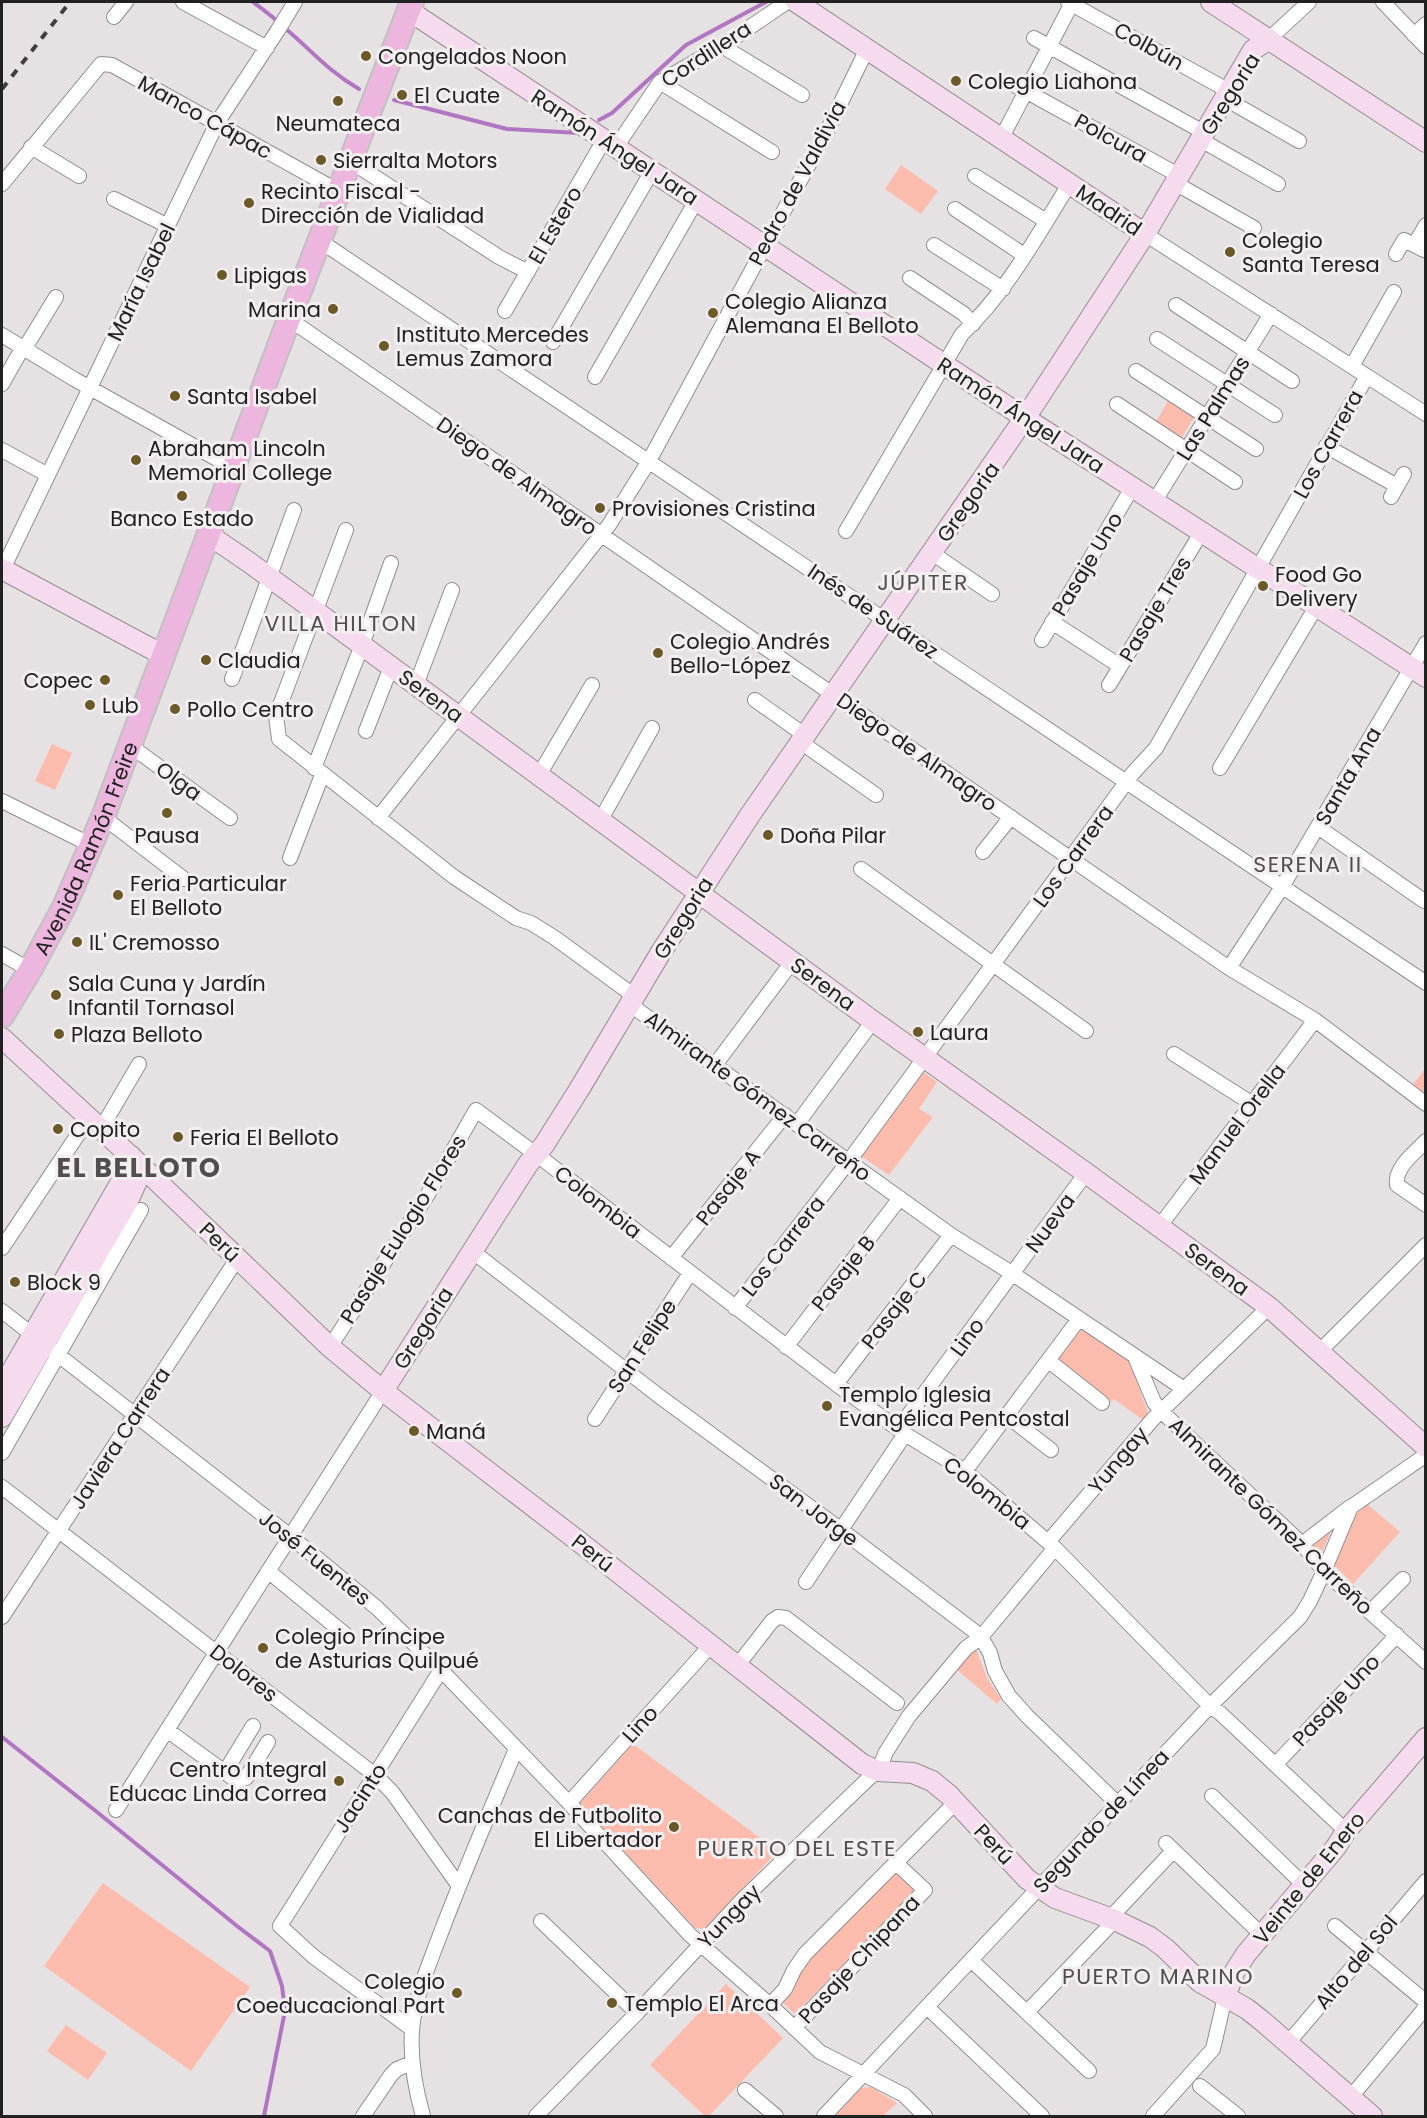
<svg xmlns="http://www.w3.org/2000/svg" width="1427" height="2118" font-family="Poppins,sans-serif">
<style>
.green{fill:#fcbcad}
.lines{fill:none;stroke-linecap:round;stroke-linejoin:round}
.stream{stroke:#b176c1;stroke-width:4}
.street-casing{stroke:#928e8f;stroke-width:16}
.secondary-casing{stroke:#928e8f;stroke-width:22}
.primary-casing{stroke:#c1c1c1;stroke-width:26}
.street{stroke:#fff;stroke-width:14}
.secondary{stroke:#f6dbef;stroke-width:20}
.primary{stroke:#edb6df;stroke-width:22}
.rail{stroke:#403e3f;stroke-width:4;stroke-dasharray:8 8;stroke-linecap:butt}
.poi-dot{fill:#6c5928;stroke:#f3eff0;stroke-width:2}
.labels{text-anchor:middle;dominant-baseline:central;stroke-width:6;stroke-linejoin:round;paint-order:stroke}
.street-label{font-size:21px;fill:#222121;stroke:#f3eff0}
.poi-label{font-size:21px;fill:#222121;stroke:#f3eff0;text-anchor:start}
.neighbourhood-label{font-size:22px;letter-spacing:1.5px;fill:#524e4f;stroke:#f3eff0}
.district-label{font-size:27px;font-weight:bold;letter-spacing:1.5px;fill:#524e4f;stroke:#f3eff0}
</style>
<rect width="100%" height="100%" fill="#e6e1e3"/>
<path class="green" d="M901,165L938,191L921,214L885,189Z
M1169,399L1196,414L1181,439L1156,422Z
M52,744L72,753L55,790L35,781Z
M1425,1069V1094L1413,1084Z
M923,1072L937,1082L919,1109L933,1117L889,1175L861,1156Z
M1080,1326L1129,1360L1148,1413L1143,1420L1114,1399L1110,1403L1054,1362Z
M1367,1504L1400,1532L1353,1584L1334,1565L1356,1514Z
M1328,1533L1330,1534L1321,1554L1313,1546Z
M976,1649L987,1678L1001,1699L997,1704L956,1669L971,1650Z
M633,1744L778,1851L704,1929L695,1928L580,1803Z
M895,1871L914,1886V1892L795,2014L781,2001L801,1968Z
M103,1883L250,1987L191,2071L44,1966Z
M726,1984L783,2038L709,2116H705L650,2065Z
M66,2025L107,2053L88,2080L47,2051Z
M871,2087L897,2103L883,2116H835L861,2088Z"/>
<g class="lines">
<path class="stream" d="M253,2C264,10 276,19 286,29C312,51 328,71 359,89
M394,100L507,129L579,133
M599,120L612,113L686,45L766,2
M2,1737L97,1812L237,1926L270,1951L282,1986L285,2011L264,2116"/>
<g class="street-casing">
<path id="street" d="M183,2L267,48
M1068,2L1229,91
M1383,2L1426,47
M114,17L126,2
M1414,35L1426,24
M1034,38L1205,133
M1269,39L1309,2
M722,46L802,95
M660,82L772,152
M1011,83L1180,176
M1224,98L1299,141
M1001,139L1072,3
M1201,140L1278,184
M31,147L79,176
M616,147L660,82L722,46L787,2
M350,161L499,257L528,272
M975,176L1046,221
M1175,183L1254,228
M2,184L101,64L112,65L338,191
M114,199L168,226
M955,209L1024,255
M1145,234L1426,414
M320,241L1426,983
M934,245L1003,289
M1424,250L1414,245L1426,225
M1396,254L1404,240L1414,245
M910,278L964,314L973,324
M1176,305L1292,381
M505,311L604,140
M289,319L1229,968L1315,1020L1426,1104
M2,335L74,379L233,468
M1157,339L1275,415
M553,342L652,171
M25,348L56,297
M1352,366L1394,292
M1136,371L1256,449
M595,377L696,201
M2,384L23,347
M1117,404L1235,482
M1326,446L1397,486
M2,450L48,475
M1391,497L1404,474
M1154,502L1271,314
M346,530L276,716L279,739L454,877L516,918L531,923L555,938L622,987L629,992L630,1002L639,1011L951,1235L1013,1274L1184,1389
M846,531L962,334C1007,292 1038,234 1070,183
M932,553L992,594
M2,571L217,123L278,30L295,2
M1052,622L1120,666
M1042,640L1132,488
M232,679L294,510
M416,685L452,590
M1109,685L1201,533
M755,700L806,736
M366,731L391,667
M802,743L876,795
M129,745L230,818
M314,768L362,645L391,563
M1220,768L1316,607
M539,775L592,685
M2,801L91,845
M103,817L184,879
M378,818L609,525L649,461L829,127L867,49
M600,821L652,728
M1318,827L1424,901
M983,852L1011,817
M290,858L322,775
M861,869L1086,1031
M2,954L30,970
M1229,968L1282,887L1426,643
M1174,1054L1251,1103
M715,1065L792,962
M797,1124L873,1021
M101,1129L139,1064
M1426,1141C1415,1152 1394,1168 1397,1185L1426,1205
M1159,1227L1315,1020
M2,1248L89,1118
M472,1251L659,1396L840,1529L974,1631L981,1637L990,1653L995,1671L1009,1696L1027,1716L1118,1804
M671,1258L785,1115
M735,1308L849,1161L1133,773L1156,748L1367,376
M2,1311L290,1536L377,1608L441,1670L569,1803L690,1935L770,2005L820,2052L904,2095L925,2116
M330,1347L428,1194L476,1110L545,1161L836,1384L905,1434L965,1471L1055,1548L1210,1706L1220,1713L1346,1831
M786,1347L900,1198
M1320,1351L1426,1245
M1135,1357L1154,1402L1161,1411L1302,1544L1324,1571L1426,1662
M1049,1361L1102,1403
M836,1384L951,1235
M1007,1416L1051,1450
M595,1419L690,1273
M899,1428L1086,1173
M2,1453L141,1210
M965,1471L1079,1319
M2,1487L375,1775L392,1792L459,1886
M1048,1542L1153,1419L1269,1307
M1302,1544L1350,1507
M268,1571L346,1635
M806,1582L905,1434
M1371,1611L1403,1579
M2,1617L237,1259
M737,1666L772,1621L778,1617L786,1618L897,1703
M167,1730L237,1781L246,1778L268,1742
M1275,1765L1397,1635
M225,1772L253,1726
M1212,1796L1304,1885
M569,1803L711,1645
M116,1810L383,1391
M1166,1843L1262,1935
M1110,1918L1173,1851
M541,1921L637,2013
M1335,1926L1426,2002
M971,1960L1089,2071
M770,2005L785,1989L794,1970L805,1954L955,1803
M927,2007L1042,2116
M1027,2012L1115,1920
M794,2028L925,1890L895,1862
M412,2029L314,1957L280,1926L441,1670
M1288,2043L1426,1881
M1200,2086L1238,2116
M745,2090L776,2116
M1350,2098L1426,2007
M363,2116L391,2075L397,2069L412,2063
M423,2116C415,2088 410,2061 412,2031C414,1998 429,1965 440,1935C464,1872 490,1811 516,1749
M536,2116L637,2013L742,1900L869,1778L878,1771L886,1752L909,1716L966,1648L981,1637L1055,1548
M824,2116L1210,1706L1300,1617L1310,1601L1324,1571L1351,1507L1426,1455
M1153,2116L1213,2049L1225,1997"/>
</g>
<g class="secondary-casing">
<path id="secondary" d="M796,2L1145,234
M1211,2L1426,142
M408,10L1025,418L1426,677
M209,535L250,563L873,1021L1086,1173L1269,1307L1426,1447
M2,569L163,655
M2,1038L138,1163L330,1347L383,1391L577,1540L862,1764L878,1771L913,1773L932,1781L949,1795L1027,1879L1055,1898L1115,1920L1150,1937L1165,1948L1200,1982L1247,2009L1261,2020L1372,2116
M2,1388L125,1175L131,1156
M383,1391L528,1164L544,1145L580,1088L661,952L750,815L1035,403L1145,234L1253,50L1269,39
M2,1417L128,1201L137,1181L138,1163
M1225,1997L1235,1971L1246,1954L1336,1847L1346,1831L1426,1738"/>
</g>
<g class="primary-casing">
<g id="primary">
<path id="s1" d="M2,1016L30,970L64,907L103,817L289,319L412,2"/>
</g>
</g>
<use href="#street" class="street"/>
<use href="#secondary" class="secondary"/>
<use href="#primary" class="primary"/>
<path class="rail" d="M2,89L70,2"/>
</g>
<g class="poi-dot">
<circle cx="366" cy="56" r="6"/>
<circle cx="956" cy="81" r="6"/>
<circle cx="402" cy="95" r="6"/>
<circle cx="338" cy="101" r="6"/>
<circle cx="321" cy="160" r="6"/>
<circle cx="249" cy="203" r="6"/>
<circle cx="1230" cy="252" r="6"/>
<circle cx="222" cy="275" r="6"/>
<circle cx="333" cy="309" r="6"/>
<circle cx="713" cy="313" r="6"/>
<circle cx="384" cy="346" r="6"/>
<circle cx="175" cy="396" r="6"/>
<circle cx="136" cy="460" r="6"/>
<circle cx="182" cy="496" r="6"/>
<circle cx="600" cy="508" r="6"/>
<circle cx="1263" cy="586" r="6"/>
<circle cx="658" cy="653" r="6"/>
<circle cx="206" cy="660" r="6"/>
<circle cx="105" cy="680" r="6"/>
<circle cx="90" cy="705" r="6"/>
<circle cx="175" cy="709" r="6"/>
<circle cx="167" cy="813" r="6"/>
<circle cx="768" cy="835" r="6"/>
<circle cx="118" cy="895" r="6"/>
<circle cx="77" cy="942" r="6"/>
<circle cx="56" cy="995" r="6"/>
<circle cx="918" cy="1032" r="6"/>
<circle cx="59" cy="1034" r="6"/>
<circle cx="58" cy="1129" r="6"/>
<circle cx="178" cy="1137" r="6"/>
<circle cx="15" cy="1282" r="6"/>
<circle cx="827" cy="1406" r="6"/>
<circle cx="414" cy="1431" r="6"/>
<circle cx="263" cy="1648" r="6"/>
<circle cx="339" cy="1781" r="6"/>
<circle cx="674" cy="1827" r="6"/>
<circle cx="457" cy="1993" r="6"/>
<circle cx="612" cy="2003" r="6"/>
</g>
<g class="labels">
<g class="street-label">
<text transform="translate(1149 46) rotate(29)">Colbún</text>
<text transform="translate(706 54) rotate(-33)">Cordillera</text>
<text transform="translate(1230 94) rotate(-58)">Gregoria</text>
<text transform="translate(205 117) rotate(29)">Manco Cápac</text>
<text transform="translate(1111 138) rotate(29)">Polcura</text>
<text transform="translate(615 147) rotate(33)">Ramón Ángel Jara</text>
<text transform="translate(797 183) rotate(-62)">Pedro de Valdivia</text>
<text transform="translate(1109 210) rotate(34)">Madrid</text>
<text transform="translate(555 225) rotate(-60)">El Estero</text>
<text transform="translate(141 282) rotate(-64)">María Isabel</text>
<text transform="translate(1213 408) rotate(-58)">Las Palmas</text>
<text transform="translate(1021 415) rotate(33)">Ramón Ángel Jara</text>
<text transform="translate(1328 444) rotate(-61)">Los Carrera</text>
<text transform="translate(517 476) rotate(35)">Diego de Almagro</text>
<text transform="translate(968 502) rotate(-55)">Gregoria</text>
<text transform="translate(1087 564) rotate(-59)">Pasaje Uno</text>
<text transform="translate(1155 609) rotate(-59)">Pasaje Tres</text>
<text transform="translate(873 611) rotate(34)">Inés de Suárez</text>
<text transform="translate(431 696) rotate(36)">Serena</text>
<text transform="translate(917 752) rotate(35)">Diego de Almagro</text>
<text transform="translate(1348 776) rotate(-60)">Santa Ana</text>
<text transform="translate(179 781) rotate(36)">Olga</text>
<text stroke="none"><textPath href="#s1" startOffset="188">Avenida Ramón Freire</textPath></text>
<text transform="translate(1073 856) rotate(-54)">Los Carrera</text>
<text transform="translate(683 918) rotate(-58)">Gregoria</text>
<text transform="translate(823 984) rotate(36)">Serena</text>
<text transform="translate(758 1096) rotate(36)">Almirante Gómez Carreño</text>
<text transform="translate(1237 1124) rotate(-53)">Manuel Orella</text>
<text transform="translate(728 1187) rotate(-52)">Pasaje A</text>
<text transform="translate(598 1202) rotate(38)">Colombia</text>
<text transform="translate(1050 1223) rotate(-54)">Nueva</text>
<text transform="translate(403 1229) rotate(-58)">Pasaje Eulogio Flores</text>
<text transform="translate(220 1242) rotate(44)">Perú</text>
<text transform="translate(783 1246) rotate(-52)">Los Carrera</text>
<text transform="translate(1217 1269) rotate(36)">Serena</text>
<text transform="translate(843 1273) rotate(-52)">Pasaje B</text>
<text transform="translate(894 1310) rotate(-52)">Pasaje C</text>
<text transform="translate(423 1328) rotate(-58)">Gregoria</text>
<text transform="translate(967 1337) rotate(-54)">Lino</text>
<text transform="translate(642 1346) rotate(-57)">San Felipe</text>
<text transform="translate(120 1438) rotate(-57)">Javiera Carrera</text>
<text transform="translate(1118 1460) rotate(-50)">Yungay</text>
<text transform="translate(987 1493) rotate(38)">Colombia</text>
<text transform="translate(814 1510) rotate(37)">San Jorge</text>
<text transform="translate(1271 1516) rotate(44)">Almirante Gómez Carreño</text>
<text transform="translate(593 1553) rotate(38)">Perú</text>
<text transform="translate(315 1558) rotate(39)">José Fuentes</text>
<text transform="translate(244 1673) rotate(38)">Dolores</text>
<text transform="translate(1336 1700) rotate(-47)">Pasaje Uno</text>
<text transform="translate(640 1724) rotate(-48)">Lino</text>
<text transform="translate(360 1798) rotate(-57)">Jacinto</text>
<text transform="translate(1101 1821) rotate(-47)">Segundo de Línea</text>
<text transform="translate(994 1844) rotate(47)">Perú</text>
<text transform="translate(1309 1878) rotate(-51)">Veinte de Enero</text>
<text transform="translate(729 1916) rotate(-46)">Yungay</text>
<text transform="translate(859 1959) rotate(-47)">Pasaje Chipana</text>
<text transform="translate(1356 1962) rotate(-50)">Alto del Sol</text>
</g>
<g class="poi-label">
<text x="378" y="56">Congelados Noon</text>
<text x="968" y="81">Colegio Liahona</text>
<text x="414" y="95">El Cuate</text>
<text x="338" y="123" text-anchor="middle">Neumateca</text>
<text x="333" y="160">Sierralta Motors</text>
<text x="261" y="191">Recinto Fiscal -<tspan x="261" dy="24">Dirección de Vialidad</tspan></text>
<text x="1242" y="240">Colegio<tspan x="1242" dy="24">Santa Teresa</tspan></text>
<text x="234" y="275">Lipigas</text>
<text x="725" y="301">Colegio Alianza<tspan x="725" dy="24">Alemana El Belloto</tspan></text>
<text x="321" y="309" text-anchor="end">Marina</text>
<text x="396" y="334">Instituto Mercedes<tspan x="396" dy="24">Lemus Zamora</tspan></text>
<text x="187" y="396">Santa Isabel</text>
<text x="148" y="448">Abraham Lincoln<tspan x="148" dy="24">Memorial College</tspan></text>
<text x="612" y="508">Provisiones Cristina</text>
<text x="182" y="518" text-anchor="middle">Banco Estado</text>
<text x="1275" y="574">Food Go<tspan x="1275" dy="24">Delivery</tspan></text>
<text x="670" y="641">Colegio Andrés<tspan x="670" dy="24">Bello-López</tspan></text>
<text x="218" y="660">Claudia</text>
<text x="93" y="680" text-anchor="end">Copec</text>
<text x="102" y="705">Lub</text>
<text x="187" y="709">Pollo Centro</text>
<text x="167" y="835" text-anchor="middle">Pausa</text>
<text x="780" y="835">Doña Pilar</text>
<text x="130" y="883">Feria Particular<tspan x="130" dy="24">El Belloto</tspan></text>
<text x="89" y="942">IL' Cremosso</text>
<text x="68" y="983">Sala Cuna y Jardín<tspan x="68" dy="24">Infantil Tornasol</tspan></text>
<text x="930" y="1032">Laura</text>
<text x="71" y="1034">Plaza Belloto</text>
<text x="70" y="1129">Copito</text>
<text x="190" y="1137">Feria El Belloto</text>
<text x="27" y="1282">Block 9</text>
<text x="839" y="1394">Templo Iglesia<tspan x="839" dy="24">Evangélica Pentcostal</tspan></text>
<text x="426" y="1431">Maná</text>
<text x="275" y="1636">Colegio Príncipe<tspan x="275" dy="24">de Asturias Quilpué</tspan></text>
<text x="327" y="1769" text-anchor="end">Centro Integral<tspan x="327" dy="24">Educac Linda Correa</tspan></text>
<text x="662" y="1815" text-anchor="end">Canchas de Futbolito<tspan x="662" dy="24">El Libertador</tspan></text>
<text x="445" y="1981" text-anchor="end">Colegio<tspan x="445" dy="24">Coeducacional Part</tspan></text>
<text x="624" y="2003">Templo El Arca</text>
</g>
<g class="neighbourhood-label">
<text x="923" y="582">JÚPITER</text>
<text x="341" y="623">VILLA HILTON</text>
<text x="1308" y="864">SERENA II</text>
<text x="797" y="1848">PUERTO DEL ESTE</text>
<text x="1158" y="1976">PUERTO MARINO</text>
</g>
<g class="district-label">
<text x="139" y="1167">EL BELLOTO</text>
</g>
</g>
<rect width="1427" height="2118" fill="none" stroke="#222121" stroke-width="6"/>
</svg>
